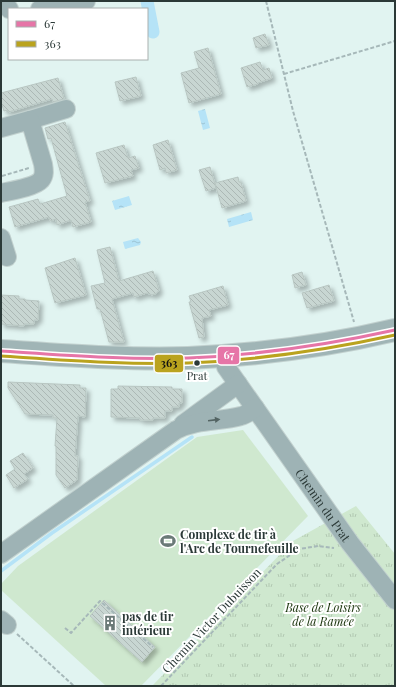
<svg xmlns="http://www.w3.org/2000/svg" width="396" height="687" font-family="'Playfair Display',serif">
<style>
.park{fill:url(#park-tufts)}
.pitch{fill:#cfe8cf}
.water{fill:url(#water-ripples)}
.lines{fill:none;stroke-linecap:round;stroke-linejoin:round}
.stream{stroke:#b5e3f7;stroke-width:3.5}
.canal{stroke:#b5e3f7;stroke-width:13}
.building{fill:url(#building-back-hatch);stroke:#b8c6c2;filter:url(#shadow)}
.minor-casing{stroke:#c2d1cf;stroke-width:20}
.major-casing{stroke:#c2d1cf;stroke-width:24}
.path{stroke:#a6b8b9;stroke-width:2;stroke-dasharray:4 2;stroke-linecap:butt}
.minor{stroke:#9eb3b5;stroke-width:18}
.major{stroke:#a0b5b6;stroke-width:22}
.bus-1-casing{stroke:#fff;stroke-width:6}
.bus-2-casing{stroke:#fff;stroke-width:6}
.bus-1{stroke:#e675a7;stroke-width:3}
.bus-2{stroke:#baa31e;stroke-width:3}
.oneway{fill:#536463}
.bus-dot{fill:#2b3937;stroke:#fff;stroke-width:1.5}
.labels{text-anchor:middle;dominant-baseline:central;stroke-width:4;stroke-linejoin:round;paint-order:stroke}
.bus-label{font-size:11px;fill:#2b3937;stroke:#fff}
.street-label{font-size:12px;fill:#2b3937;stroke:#fff}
.poi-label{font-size:12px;font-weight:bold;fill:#2b3937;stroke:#fff;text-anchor:start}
.park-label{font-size:12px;font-style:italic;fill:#19330b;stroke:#fff}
.line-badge{stroke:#fff;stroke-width:1.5}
.badge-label{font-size:11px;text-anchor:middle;font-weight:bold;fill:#fff}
.pale-badge-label{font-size:11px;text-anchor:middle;font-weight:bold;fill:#111}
</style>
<defs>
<pattern id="park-tufts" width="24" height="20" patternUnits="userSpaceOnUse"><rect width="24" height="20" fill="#cfe8cf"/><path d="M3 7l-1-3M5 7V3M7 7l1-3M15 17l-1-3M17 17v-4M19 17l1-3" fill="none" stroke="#b2c8b2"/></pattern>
<pattern id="water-ripples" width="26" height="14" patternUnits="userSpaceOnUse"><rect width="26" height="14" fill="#b5e3f7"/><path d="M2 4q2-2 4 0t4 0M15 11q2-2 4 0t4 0" fill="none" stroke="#9cc4d4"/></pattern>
<pattern id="building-back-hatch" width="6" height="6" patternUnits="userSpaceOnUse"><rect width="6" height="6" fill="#c8d6d2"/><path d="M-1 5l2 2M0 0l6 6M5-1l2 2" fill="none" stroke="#acb8b5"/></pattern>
<filter id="shadow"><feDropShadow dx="3.5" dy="3.5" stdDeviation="2" flood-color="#0004"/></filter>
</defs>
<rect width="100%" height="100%" fill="#e1f4f1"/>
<path class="park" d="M356,506L395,554V686H152L293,541Z"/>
<path class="pitch" d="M243,430L308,516L141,686H106L1,590V584L18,566L197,437Z"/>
<path class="water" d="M205,109L210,128L203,130L198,111Z
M129,196L132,205L115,210L112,201Z
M251,212L253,220L229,227L227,219Z
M138,238L141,242L140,245L125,249L123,242Z"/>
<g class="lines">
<path class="stream" d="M1,571L52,533L192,437"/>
<path class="canal" d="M147,1L153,32"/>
</g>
<path class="building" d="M265,34L269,45L256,48L253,38Z
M208,48L221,94L189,103L181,73L199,68L194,52Z
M260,62L263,70L269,68L272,78L258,83V84L247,87L241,68Z
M136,77L141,96L120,101L115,82Z
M58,78L64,99L53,102L52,99L9,112L8,110L4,111L1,102V93Z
M65,122L90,201L85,202L91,222L73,227L71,220L57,225L56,219L50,221L49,217L15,227L9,207L38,199L40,204L67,196L51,138L48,139L45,128Z
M168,140L177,170L166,173L165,168L160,170L153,145Z
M124,145L128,158L135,156L139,168L131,170L133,176L105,183L96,153Z
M210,167L216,188L206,191L199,170Z
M238,177L239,182H241L246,201L222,208L215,183Z
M110,247L119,281L153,271L159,290L157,293L152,295L147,293L134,297L133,293L112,299L124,342H109L100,309H97L91,286L105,283L97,250Z
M75,258L86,295L55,303L45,268Z
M302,272L306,285L295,288L292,275Z
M329,285L334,301L307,308L302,293Z
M223,286L228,305L209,310L211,316L202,318L204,337L199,338L189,302H191L189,296Z
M1,295L19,296V299H25V300L39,301L38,320H34V324H24V326L1,324Z
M8,382L80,385V388H86L85,417L78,416L75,456H78L77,480L65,488L56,475V446H55L57,418H53V415L25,414L8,388Z
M118,386L172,387V389H182V403H179V407H172V411H165V418H153V420H140V418L111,417V389H118Z
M23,453L33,468L24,474L28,479L14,488L6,475L15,469L10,461Z
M104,600L155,647L142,662L90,616Z"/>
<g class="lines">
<g class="minor-casing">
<g id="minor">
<path d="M3,1L9,9"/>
<path d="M40,9L86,1"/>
<path d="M30,120L66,109"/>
<path d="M1,128L30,120L43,164C44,170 45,175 41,180C35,187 10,191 1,193"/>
<path d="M1,238L7,257"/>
<path id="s1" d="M224,355L226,367L238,384L350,543L395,600"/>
<path d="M183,424L238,384"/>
<path d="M1,554L176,430C198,419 219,422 241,416C246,415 251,411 255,408"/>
<path d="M1,620L7,625"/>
</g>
</g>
<g class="major-casing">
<path id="major" d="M1,351C63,355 126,360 188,358C258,355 328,346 395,330"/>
</g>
<path class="path" d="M266,1L293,111L354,322
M284,74L395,41
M2,176L29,168
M65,628L71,633L100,601L153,647
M17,634L74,686
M161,686L277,564L299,549L318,546L334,548"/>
<use href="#minor" class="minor"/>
<use href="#major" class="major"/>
<g class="bus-1-casing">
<path id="bus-1" d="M1,351C63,355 126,360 188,358C258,355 327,345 395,330"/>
</g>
<g class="bus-2-casing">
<path id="bus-2" d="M1,356C63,360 126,365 188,363C258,360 327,350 395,335"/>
</g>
<use href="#bus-1" class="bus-1"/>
<use href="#bus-2" class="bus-2"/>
</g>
<defs><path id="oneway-solid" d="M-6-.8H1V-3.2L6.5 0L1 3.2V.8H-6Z"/></defs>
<use class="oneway" href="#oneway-solid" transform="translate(214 420) rotate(-7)"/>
<defs>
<g id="stadium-bare" transform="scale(1.2)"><path d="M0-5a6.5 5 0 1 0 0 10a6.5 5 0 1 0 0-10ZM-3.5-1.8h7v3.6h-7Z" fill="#6b7a78" stroke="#fff" stroke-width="2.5" paint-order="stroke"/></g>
<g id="building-bare" transform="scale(1.2)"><path d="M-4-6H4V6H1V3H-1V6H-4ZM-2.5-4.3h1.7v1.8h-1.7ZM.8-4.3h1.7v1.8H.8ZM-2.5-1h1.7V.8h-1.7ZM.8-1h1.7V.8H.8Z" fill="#6b7a78" stroke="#fff" stroke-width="2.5" paint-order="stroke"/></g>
</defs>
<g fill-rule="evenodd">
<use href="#stadium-bare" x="168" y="541"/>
<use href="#building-bare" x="110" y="623"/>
</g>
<circle class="bus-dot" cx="197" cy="363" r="3.5"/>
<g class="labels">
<g class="bus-label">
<text x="197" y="375">Prat</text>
</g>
<g class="street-label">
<text stroke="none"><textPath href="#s1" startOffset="181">Chemin du Prat</textPath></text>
<text transform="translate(211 620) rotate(-47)">Chemin Victor Dubuisson</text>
</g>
<g class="poi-label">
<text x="180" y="534">Complexe de tir à<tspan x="180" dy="14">l'Arc de Tournefeuille</tspan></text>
<text x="122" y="616">pas de tir<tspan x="122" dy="14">intérieur</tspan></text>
</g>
<g class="park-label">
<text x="323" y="607">Base de Loisirs<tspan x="323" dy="14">de la Ramée</tspan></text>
</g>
</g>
<g class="line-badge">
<rect x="217" y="346" width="23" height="19" rx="4" fill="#e675a7"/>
<rect x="154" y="354" width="30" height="19" rx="4" fill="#baa31e"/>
</g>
<g class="badge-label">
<text x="229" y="359">67</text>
</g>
<g class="pale-badge-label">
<text x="169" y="367">363</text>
</g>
<rect width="396" height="687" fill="none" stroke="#2b3937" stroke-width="4"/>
<rect x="8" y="8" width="140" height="52" fill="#ffffff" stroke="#aab0af"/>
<rect x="16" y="21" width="20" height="6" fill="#e675a7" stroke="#aab0af"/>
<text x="44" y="28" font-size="12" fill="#2b3937">67</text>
<rect x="16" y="41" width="20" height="6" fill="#baa31e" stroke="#aab0af"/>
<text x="44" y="48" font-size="12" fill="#2b3937">363</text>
</svg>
